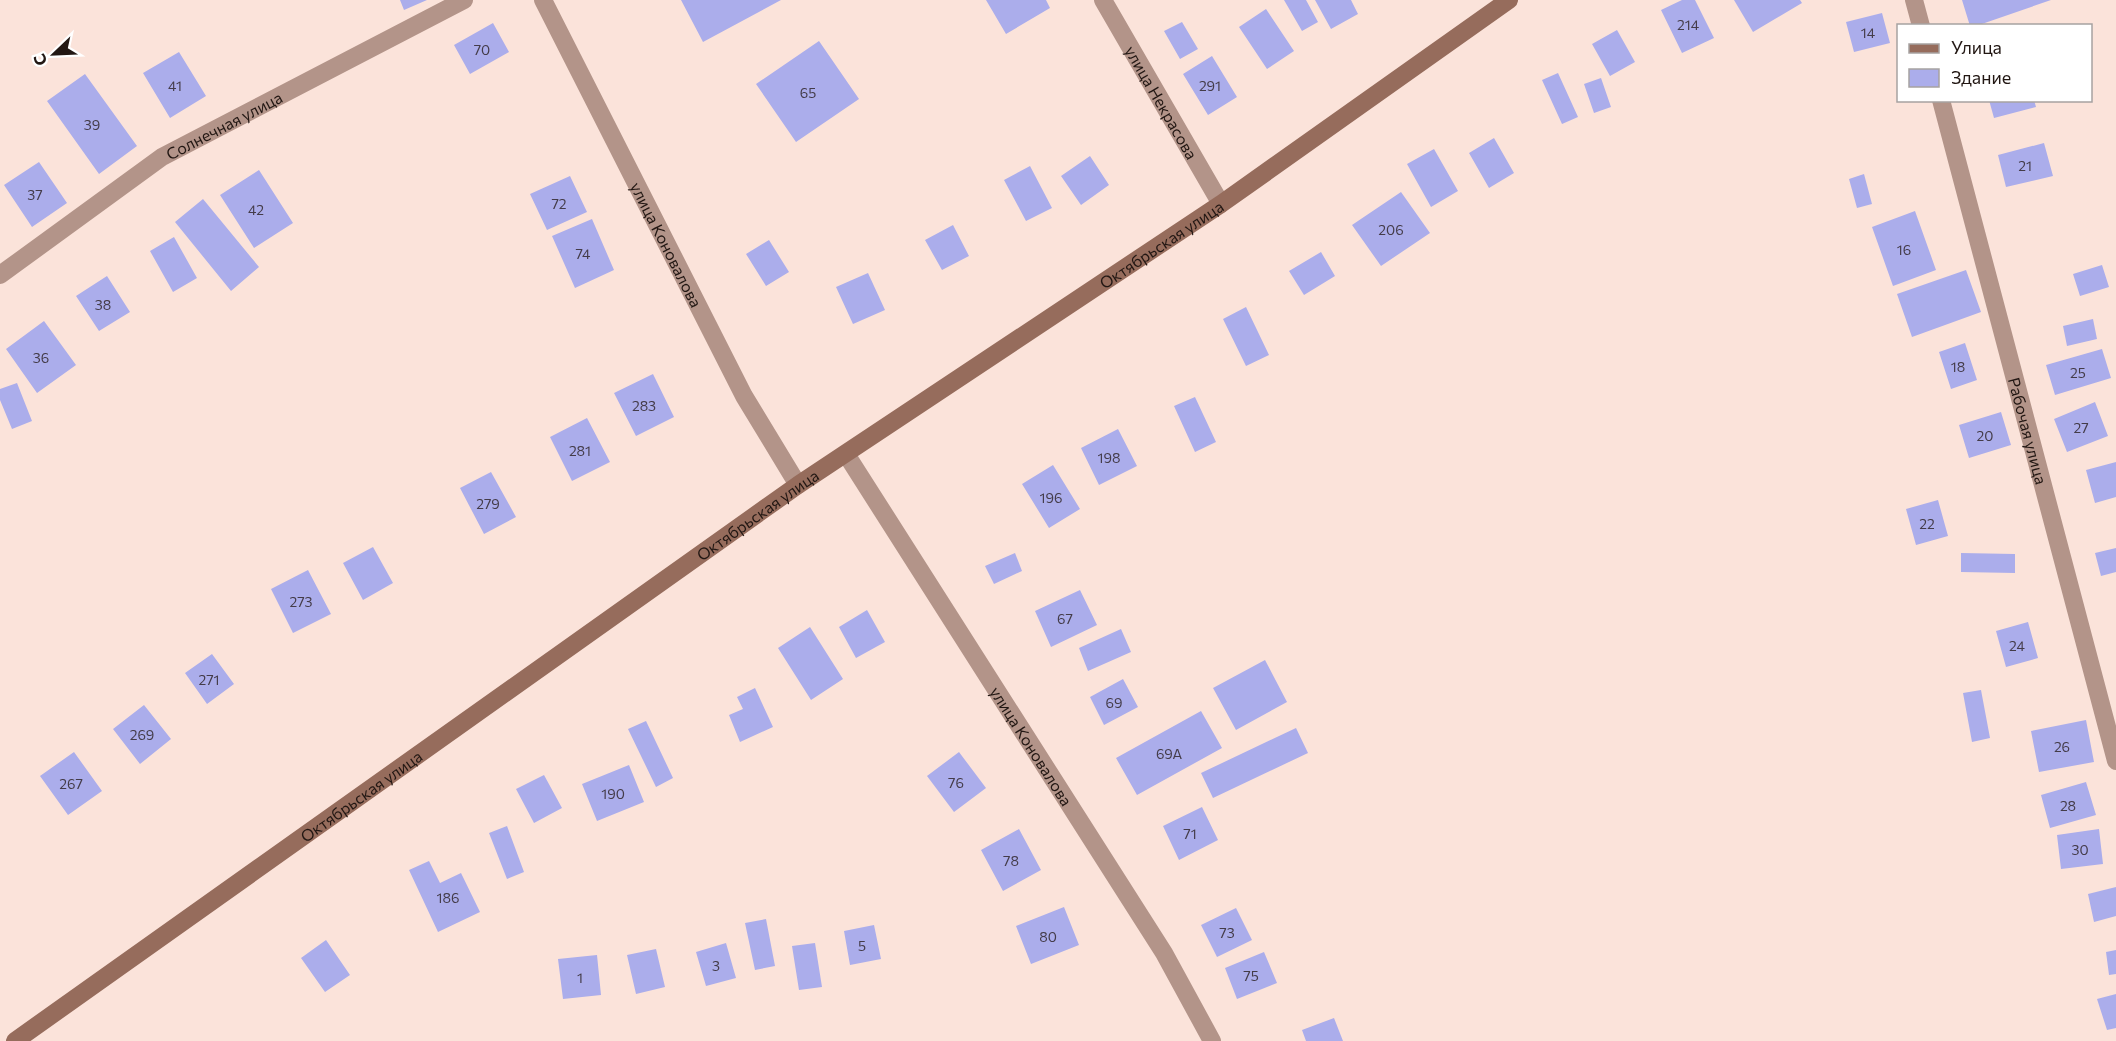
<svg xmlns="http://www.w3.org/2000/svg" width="2116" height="1041" font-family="Commissioner,sans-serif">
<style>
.building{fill:#abadeb}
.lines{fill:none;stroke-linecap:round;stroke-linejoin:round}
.street{stroke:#b39489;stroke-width:18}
.secondary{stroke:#966c5c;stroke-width:18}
.labels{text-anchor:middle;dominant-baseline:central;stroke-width:6;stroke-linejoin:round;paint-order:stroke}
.number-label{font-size:14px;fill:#443c49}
.street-label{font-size:16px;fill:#221713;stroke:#fff}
</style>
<rect width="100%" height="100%" fill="#fbe3da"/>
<path class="building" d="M400,0H427L404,10Z
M681,0H781L703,42Z
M986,0H1046L1050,8L1006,34Z
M1284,0H1306L1318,22L1302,31Z
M1315,0H1351L1358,14L1331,29Z
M1682,0H1695L1714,38L1682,53L1661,10Z
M1734,0H1800L1802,3L1753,32Z
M1962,0H2051L1976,26H1970Z
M1266,9L1294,51L1267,69L1239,27Z
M1882,13L1890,43L1854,52L1846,22Z
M1182,22L1198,49L1180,59L1164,31Z
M493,23L509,52L470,74L454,45Z
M1617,30L1635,62L1610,76L1592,44Z
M819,41L859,99L796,142L756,84Z
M179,52L206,96L170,118L143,73Z
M1212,56L1237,97L1208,115L1183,74Z
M1558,73L1578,117L1562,124L1542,80Z
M85,74L137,146L99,174L47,101Z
M1601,78L1611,107L1594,113L1584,84Z
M1989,100H2034L2036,107L1994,118Z
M1494,138L1514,173L1489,188L1469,153Z
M2044,143L2053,176L2006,187L1998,155Z
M1434,149L1458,191L1431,207L1407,164Z
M1090,156L1109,185L1081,205L1061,176Z
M39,162L67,203L32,227L4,185Z
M1030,166L1052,208L1026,221L1004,180Z
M259,170L293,223L254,248L220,195Z
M1864,174L1872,204L1857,208L1849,179Z
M570,176L587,212L547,230L530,194Z
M1401,192L1430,233L1381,266L1352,225Z
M203,199L259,267L231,291L175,222Z
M1915,211L1936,270L1893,286L1872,227Z
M592,219L614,270L575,288L552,236Z
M953,225L969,256L942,270L925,240Z
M174,237L197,278L173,292L150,251Z
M769,240L789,272L766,286L746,254Z
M1321,252L1335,276L1304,295L1289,271Z
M2102,265L2109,287L2080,296L2073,274Z
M1966,270L1981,312L1912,337L1897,294Z
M868,273L885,310L853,324L836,287Z
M107,276L130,312L99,331L76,296Z
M1246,307L1269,355L1246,366L1223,319Z
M2093,319L2097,339L2067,346L2063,326Z
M44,321L76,365L37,393L6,349Z
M1965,343L1977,380L1951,389L1939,352Z
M2102,349L2111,378L2055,395L2046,365Z
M653,374L674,417L636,436L614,393Z
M17,383L32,421L12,429L0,400V389Z
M1195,397L1216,442L1195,452L1174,406Z
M2095,402L2108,436L2067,452L2054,419Z
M2001,412L2011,445L1969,458L1959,425Z
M587,418L610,462L572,481L550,437Z
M1118,429L1137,466L1099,485L1081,448Z
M2116,462V497L2095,503L2086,470Z
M1053,465L1080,509L1049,528L1022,484Z
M491,472L516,517L484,534L460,488Z
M1938,500L1948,536L1916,545L1906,509Z
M373,547L393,583L363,600L343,563Z
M2116,548V572L2101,576L2095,553Z
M1015,553L1022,571L994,584L985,566Z
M1961,553L2015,554V573L1961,572Z
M308,570L331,614L293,633L271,589Z
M1080,590L1097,625L1051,647L1035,611Z
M867,610L885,642L856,658L839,627Z
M2028,622L2038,658L2006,667L1996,631Z
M810,627L843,679L811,700L778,648Z
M1121,629L1131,652L1088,671L1079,648Z
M212,654L234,684L207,704L185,673Z
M1265,660L1287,702L1236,730L1213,688Z
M1123,679L1138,707L1104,725L1090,697Z
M755,688L773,727L740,742L729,715L743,709L737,697Z
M1981,690L1990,738L1972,742L1963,693Z
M144,705L171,739L140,764L113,729Z
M1201,711L1222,748L1137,795L1116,758Z
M2086,720L2094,762L2039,772L2031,731Z
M646,721L673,778L656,787L628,729Z
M1296,728L1308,753L1213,798L1201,773Z
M74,752L102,791L68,815L40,776Z
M959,752L986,788L954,812L927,776Z
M629,765L644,802L597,821L582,784Z
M544,775L562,808L534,823L516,789Z
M2086,782L2096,815L2050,828L2041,795Z
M1202,807L1218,840L1179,860L1163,826Z
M507,826L524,872L507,879L489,833Z
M1019,829L1041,870L1003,891L981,850Z
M2099,829L2103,864L2061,869L2057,835Z
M429,861L440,883L461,873L480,912L438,932L409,870Z
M2116,887V916L2094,922L2088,894Z
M1064,907L1079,945L1031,964L1016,926Z
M1236,908L1252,940L1217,957L1201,925Z
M766,919L775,966L755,970L745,923Z
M874,925L881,959L850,965L844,931Z
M326,940L350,975L325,992L301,958Z
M726,943L736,978L706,986L696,952Z
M815,943L822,987L799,990L792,946Z
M656,949L665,987L636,994L627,955Z
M2116,950V974L2109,975L2106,952Z
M1264,952L1277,983L1237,999L1225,968Z
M597,955L601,995L563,999L558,959Z
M2116,994V1028L2107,1030L2097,999Z
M1334,1018L1343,1041H1306L1302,1030Z"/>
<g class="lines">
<g class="street">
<path id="s1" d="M543,0L744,396L798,485"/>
<path id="s2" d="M1103,0L1221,204"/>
<path d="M1914,0L1921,26"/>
<path id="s3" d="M1941,100L2116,761"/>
<path id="s4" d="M0,275L162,157L464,0"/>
<path id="s5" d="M846,454L1164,953L1212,1041"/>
</g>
<path class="secondary" id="s6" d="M15,1041L798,485L1221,204L1509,0"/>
</g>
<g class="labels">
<g class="number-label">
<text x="1688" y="24">214</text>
<text x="1868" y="32">14</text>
<text x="482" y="49">70</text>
<text x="175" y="85">41</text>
<text x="1210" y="85">291</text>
<text x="808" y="92">65</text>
<text x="92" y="124">39</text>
<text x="2025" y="165">21</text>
<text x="35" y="194">37</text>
<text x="559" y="203">72</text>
<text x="256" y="209">42</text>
<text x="1391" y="229">206</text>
<text x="1904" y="249">16</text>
<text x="583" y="253">74</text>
<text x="103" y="304">38</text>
<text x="41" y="357">36</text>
<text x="1958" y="366">18</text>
<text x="2078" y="372">25</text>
<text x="644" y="405">283</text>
<text x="2081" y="427">27</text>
<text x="1985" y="435">20</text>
<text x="580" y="450">281</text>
<text x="1109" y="457">198</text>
<text x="1051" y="497">196</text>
<text x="488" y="503">279</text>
<text x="1927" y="523">22</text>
<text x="301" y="601">273</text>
<text x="1065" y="618">67</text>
<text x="2017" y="645">24</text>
<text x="209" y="679">271</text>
<text x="1114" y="702">69</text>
<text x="142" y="734">269</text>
<text x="2062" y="746">26</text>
<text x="1169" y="753">69А</text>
<text x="956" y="782">76</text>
<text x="71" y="783">267</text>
<text x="613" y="793">190</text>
<text x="2068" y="805">28</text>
<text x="1190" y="833">71</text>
<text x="2080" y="849">30</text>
<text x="1011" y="860">78</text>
<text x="448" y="897">186</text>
<text x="1227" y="932">73</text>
<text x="1048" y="936">80</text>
<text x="862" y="945">5</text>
<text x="716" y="965">3</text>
<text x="1251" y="975">75</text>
<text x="580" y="977">1</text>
</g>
<g class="street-label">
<text stroke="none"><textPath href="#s2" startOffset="118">улица Некрасова</textPath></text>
<text stroke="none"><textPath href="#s4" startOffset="270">Солнечная улица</textPath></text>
<text stroke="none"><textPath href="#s1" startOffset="274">улица Коновалова</textPath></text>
<text stroke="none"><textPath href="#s6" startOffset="1396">Октябрьская улица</textPath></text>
<text stroke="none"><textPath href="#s3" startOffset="342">Рабочая улица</textPath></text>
<text stroke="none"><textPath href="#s6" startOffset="910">Октябрьская улица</textPath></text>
<text stroke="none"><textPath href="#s5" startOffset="346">улица Коновалова</textPath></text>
<text stroke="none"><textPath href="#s6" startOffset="424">Октябрьская улица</textPath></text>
</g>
</g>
<rect x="1897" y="24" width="195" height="78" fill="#ffffff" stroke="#a7a2a1" stroke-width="1.5"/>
<rect x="1909" y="44" width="30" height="9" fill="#966c5c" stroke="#a7a2a1" stroke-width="1.5"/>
<text x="1951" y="54" font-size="18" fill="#221713">Улица</text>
<rect x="1909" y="69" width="30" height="18" fill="#abadeb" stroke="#a7a2a1" stroke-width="1.5"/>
<text x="1951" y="84" font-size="18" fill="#221713">Здание</text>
<g transform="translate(54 54) rotate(247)" stroke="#ffffff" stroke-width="4.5" paint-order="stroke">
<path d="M0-4.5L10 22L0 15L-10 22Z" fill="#221713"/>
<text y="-9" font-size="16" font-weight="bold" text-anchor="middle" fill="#221713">С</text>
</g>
</svg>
